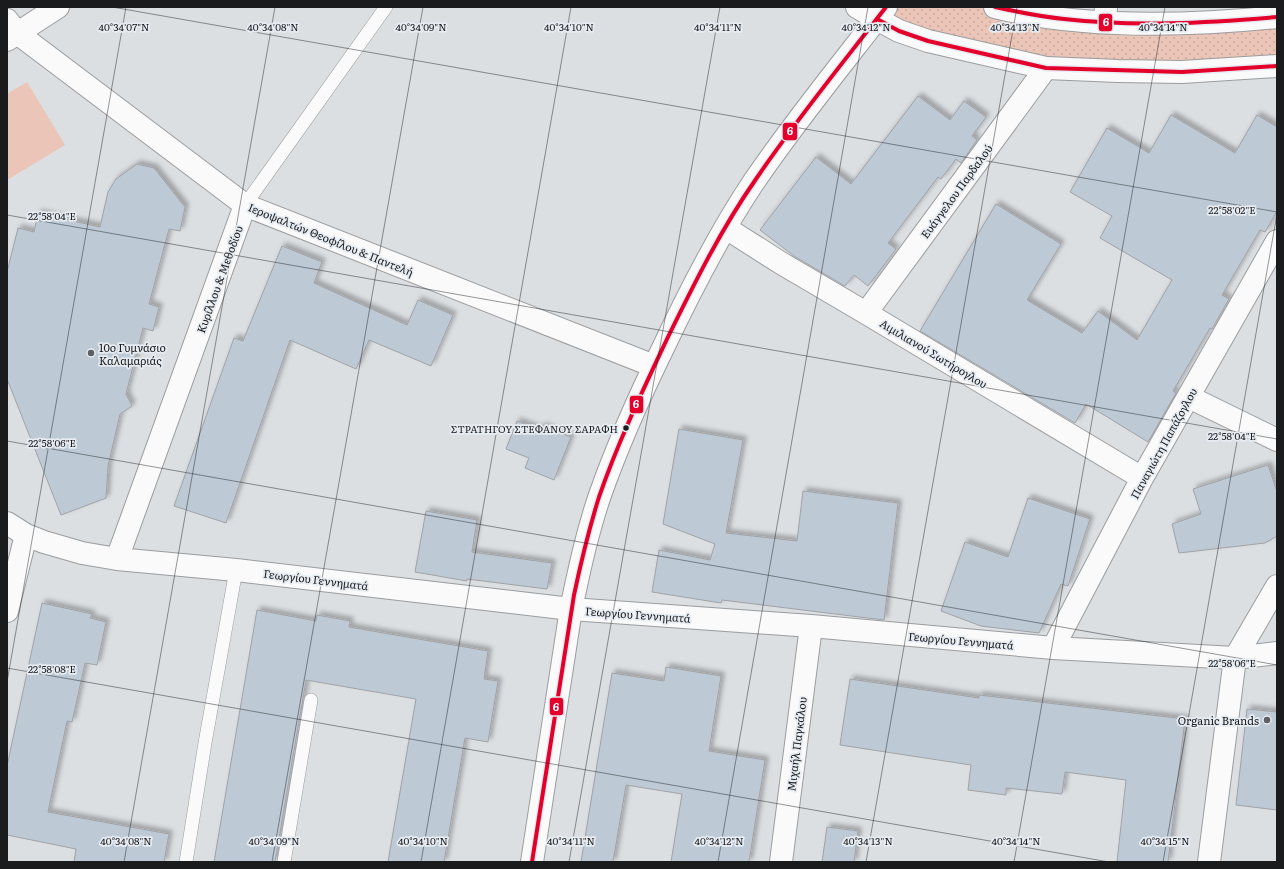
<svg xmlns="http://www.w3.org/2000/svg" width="1284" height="869" font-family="Literata,serif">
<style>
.green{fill:url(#green-dots)}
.pitch{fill:#ebc5b7}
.building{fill:#bdcad6;stroke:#a1a2a5;filter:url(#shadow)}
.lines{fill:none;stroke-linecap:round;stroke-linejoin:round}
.service-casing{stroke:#9a9c9e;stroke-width:14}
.minor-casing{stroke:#9a9c9e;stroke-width:24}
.tertiary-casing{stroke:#9a9c9e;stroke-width:24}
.secondary-casing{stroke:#9a9c9e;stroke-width:24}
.service{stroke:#fafafb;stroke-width:13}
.minor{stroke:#fafafb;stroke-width:22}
.tertiary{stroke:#fafafb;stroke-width:22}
.secondary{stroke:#fafafb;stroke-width:22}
.bus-1-casing{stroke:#e6ecf2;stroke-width:7}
.bus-1{stroke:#e4002b;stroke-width:4}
.ticks{fill:none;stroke:#191b1d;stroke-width:1;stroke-opacity:0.45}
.poi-dot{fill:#5d6062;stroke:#e6ecf2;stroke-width:1.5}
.bus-dot{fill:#191b1d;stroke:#e6ecf2;stroke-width:1.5}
.labels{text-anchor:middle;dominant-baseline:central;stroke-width:3.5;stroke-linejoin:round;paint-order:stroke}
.bus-label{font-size:10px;fill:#191b1d;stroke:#e6ecf2;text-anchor:end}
.street-label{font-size:11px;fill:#191b1d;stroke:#e6ecf2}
.poi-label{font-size:11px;fill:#191b1d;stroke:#e6ecf2;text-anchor:start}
.ticks-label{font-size:10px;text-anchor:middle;fill:#191b1d;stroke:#e6ecf2;stroke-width:3.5;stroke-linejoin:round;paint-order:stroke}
.line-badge{stroke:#e6ecf2;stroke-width:1.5}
.badge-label{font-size:11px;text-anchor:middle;font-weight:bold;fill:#fff}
</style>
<defs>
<pattern id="green-dots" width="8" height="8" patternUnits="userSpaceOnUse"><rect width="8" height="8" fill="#ebc5b7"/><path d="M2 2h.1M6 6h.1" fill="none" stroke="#c9a99d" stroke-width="1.8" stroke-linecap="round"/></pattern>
<filter id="shadow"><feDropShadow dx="3.5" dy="-3.5" stdDeviation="2" flood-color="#0004"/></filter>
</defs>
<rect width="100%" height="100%" fill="#dcdfe2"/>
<path class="green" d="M857,7H995L1012,11L1277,17V66L1046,68Z"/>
<path class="pitch" d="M27,82L65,145L7,180V94Z"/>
<path class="building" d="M918,96L950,120L964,101L986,117L972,136L977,140L961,163L956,159L941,179L938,177L888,243L896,249L868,286L854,275L845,286L794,256L760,230L816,157L851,184Z
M1171,115L1235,153L1257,115L1277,127V211L1265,232L1260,230L1222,295L1229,299L1212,329L1210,328L1173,391L1176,393L1148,442L1086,404L1075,423L920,331L996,204L1061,244L1027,300L1082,333L1098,311L1137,340L1172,280L1100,238L1112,216L1070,192L1107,128L1149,153Z
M137,164L154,168L185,207L180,231L169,229L149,304L159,307L153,331L143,328L126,394L132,406L120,414L108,466L106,498L61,515L7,379V272L18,228L34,232L38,213L100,227L108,192L116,179Z
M282,246L322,262L314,283L407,325L418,300L453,315L431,366L369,340L356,369L290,340L226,523L174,506L234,338L243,341Z
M517,421L540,430L542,426L571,437L554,480L525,468L529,458L506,449Z
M679,429L743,440L726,533L797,541L803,491L898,503L884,620L722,600L721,603L652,592L659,550L710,560L715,544L663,524Z
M1268,465L1277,492V536L1265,543L1179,553L1172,524L1201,514L1193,489Z
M1028,498L1090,519L1068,586L1061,584L1039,633L981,626L941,611L965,542L1008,557Z
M426,511L477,520L472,552L552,563L547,589L467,579V581L415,572Z
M42,603L92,614L90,618L106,622L97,665L85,663L72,722L67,721L48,812L169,834L164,862H74L76,849L7,835V766Z
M257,610L316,621L317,615L350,621L349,627L488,651L484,679L498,681L488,742L465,738L444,862H388L416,699L306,680L275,862H214Z
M666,667L721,676L709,751L765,760L749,862H671L682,794L626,785L613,862H581L612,673L664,681Z
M850,679L979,698V695L1185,719L1168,862H1117L1126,780L1065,772L1062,794L1006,788V795L968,790L971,765L840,745Z
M1247,709L1277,712V810L1236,805Z
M827,827L858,831L854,862H822Z"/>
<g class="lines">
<g class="service-casing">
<path id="service" d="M245,205L386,7
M186,862L205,743L236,570
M284,862L311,700"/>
</g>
<g class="minor-casing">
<path id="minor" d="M857,7L877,19
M7,20L17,33L245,205L654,366
M1105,22L1106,7
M7,40L58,7
M726,228L781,263L866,313L1142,478
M866,313L1046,68
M1189,397L1277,440
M7,523L26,535L44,542L82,553L117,559L236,570L571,609L811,626L1053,648L1235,658L1277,653
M117,559L245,205
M7,611L26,535
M1053,648L1142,478L1277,241
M781,862L811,626
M1209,862L1235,658L1277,586"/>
</g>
<g class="tertiary-casing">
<path id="tertiary" d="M532,862L571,609C579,571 587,533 600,495C618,444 640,395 664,346C691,289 720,232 755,180C796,120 842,64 886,7"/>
</g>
<g class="secondary-casing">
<path id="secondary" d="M995,7C1083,29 1188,26 1277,17
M877,19L899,31L928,41L1046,68L1118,71L1182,72L1277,66"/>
</g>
<use href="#service" class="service"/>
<use href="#minor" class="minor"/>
<use href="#tertiary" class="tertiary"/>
<use href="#secondary" class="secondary"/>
<g class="bus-1-casing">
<path id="bus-1" d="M995,7C1018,12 1041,17 1064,19C1135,27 1206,23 1277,17
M877,19L899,31L928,41L1046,68L1182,72L1277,66
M532,862L574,595C581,562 589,529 599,497C618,442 643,390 667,339C694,284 721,229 756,179C796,120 842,64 886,7"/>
</g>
<use href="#bus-1" class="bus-1"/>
</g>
<path class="ticks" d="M112,7L1277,212M7,215L1277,439M7,441L1277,665M7,668L1109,862M7,682L126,7M124,862L275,7M272,862L423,7M421,862L571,7M569,862L720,7M718,862L868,7M866,862L1017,7M1014,862L1165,7M1163,862L1277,214"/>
<g class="poi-dot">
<circle cx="91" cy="353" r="4"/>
<circle cx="1267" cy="720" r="4"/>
</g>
<circle class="bus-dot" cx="626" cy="428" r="3.5"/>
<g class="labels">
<g class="bus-label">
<text x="618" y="428">ΣΤΡΑΤΗΓΟΥ ΣΤΕΦΑΝΟΥ ΣΑΡΑΦΗ</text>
</g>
<g class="street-label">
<text transform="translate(956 191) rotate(-54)">Ευάγγελου Παρδαλού</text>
<text transform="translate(331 239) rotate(22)">Ιεροψαλτών Θεοφίλου &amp; Παντελή</text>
<text transform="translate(219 279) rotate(-70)">Κυρίλλου &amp; Μεθοδίου</text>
<text transform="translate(934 353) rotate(31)">Αιμιλιανού Σωτήρογλου</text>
<text transform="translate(1163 443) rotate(-61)">Παναγιώτη Παπάζογλου</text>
<text transform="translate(316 579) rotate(7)">Γεωργίου Γεννηματά</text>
<text transform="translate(638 614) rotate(4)">Γεωργίου Γεννηματά</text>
<text transform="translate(961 640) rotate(5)">Γεωργίου Γεννηματά</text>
<text transform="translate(796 744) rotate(-83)">Μιχαήλ Παγκάλου</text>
</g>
<g class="poi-label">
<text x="99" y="347">10ο Γυμνάσιο<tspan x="99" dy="13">Καλαμαριάς</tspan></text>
<text x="1259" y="720" text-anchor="end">Organic Brands</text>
</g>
</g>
<g class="ticks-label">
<text x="124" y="31">40°34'07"N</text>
<text x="273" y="31">40°34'08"N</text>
<text x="421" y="31">40°34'09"N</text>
<text x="569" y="31">40°34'10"N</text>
<text x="718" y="31">40°34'11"N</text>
<text x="866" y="31">40°34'12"N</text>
<text x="1015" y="31">40°34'13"N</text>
<text x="1163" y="31">40°34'14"N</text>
<text x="1232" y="214">22°58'02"E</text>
<text x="52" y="220">22°58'04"E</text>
<text x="1232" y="440">22°58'04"E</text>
<text x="52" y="447">22°58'06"E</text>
<text x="1232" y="667">22°58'06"E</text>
<text x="52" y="673">22°58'08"E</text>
<text x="126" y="845">40°34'08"N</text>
<text x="274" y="845">40°34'09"N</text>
<text x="423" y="845">40°34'10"N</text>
<text x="571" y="845">40°34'11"N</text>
<text x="719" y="845">40°34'12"N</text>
<text x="868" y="845">40°34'13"N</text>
<text x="1016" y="845">40°34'14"N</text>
<text x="1165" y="845">40°34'15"N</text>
</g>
<g class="line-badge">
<rect x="1098" y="13" width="15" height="19" rx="4" fill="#e4002b"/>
<rect x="782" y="122" width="16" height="19" rx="4" fill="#e4002b"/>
<rect x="629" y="395" width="15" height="19" rx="4" fill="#e4002b"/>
<rect x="549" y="697" width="15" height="19" rx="4" fill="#e4002b"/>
</g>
<g class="badge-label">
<text x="1106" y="26">6</text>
<text x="790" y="135">6</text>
<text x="636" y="408">6</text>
<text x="556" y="711">6</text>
</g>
<rect width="1284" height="869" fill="none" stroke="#191b1d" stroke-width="16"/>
</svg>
